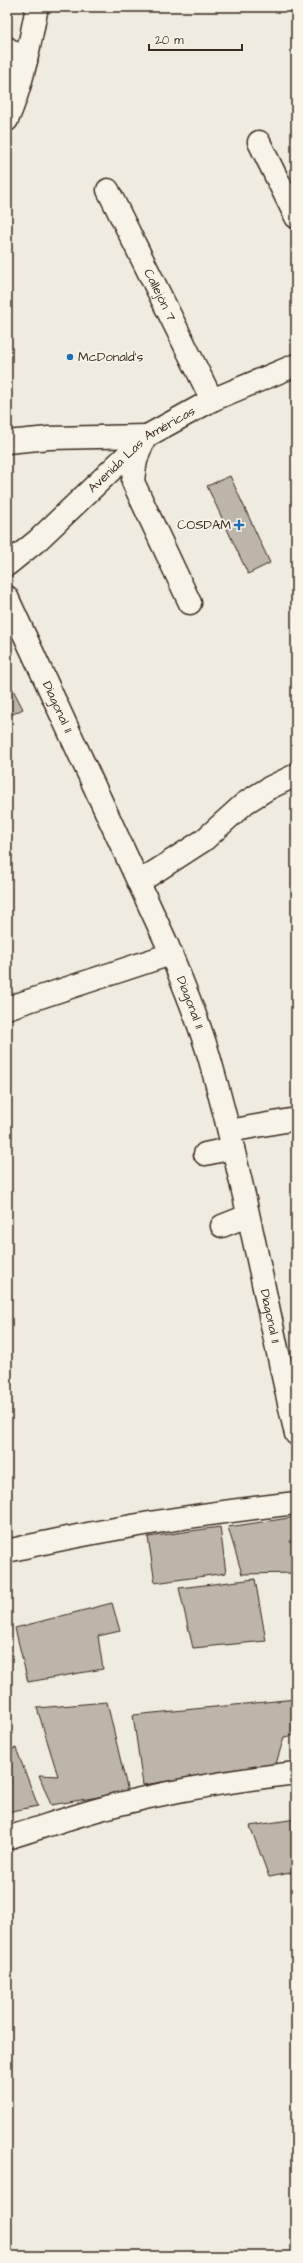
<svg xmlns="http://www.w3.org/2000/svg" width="303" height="2263" font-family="'Architects Daughter',sans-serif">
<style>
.building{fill:#bdb5aa;stroke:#3b2a1e}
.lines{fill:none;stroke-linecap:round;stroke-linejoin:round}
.minor-casing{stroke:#3b2a1e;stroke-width:25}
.minor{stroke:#f7f3e8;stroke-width:22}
.poi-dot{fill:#1f6fb2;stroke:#f7f3e8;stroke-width:1.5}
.labels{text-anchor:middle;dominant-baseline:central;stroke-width:3.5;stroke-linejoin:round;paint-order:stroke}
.street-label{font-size:13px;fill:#3b2a1e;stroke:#f7f3e8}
.poi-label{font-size:13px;fill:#3b2a1e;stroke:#f7f3e8;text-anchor:start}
</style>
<rect width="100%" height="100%" fill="#efebe0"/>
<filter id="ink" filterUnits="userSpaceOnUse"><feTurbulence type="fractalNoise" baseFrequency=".025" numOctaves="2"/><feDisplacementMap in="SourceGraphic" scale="8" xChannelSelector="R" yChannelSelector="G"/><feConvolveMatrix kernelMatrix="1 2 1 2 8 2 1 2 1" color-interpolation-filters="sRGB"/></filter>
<g filter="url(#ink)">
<path class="building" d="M230,476L270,563L248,574L207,486Z
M7,678L23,709L7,717Z
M296,1517V1573L242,1574L228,1527Z
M220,1527L226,1573L155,1583L148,1537Z
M255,1579L266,1641L193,1648L179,1588Z
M112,1603L120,1631L98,1636L103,1669L28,1682L15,1628Z
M296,1699V1735L284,1737L276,1764L143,1785L133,1715Z
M107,1702L128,1792L51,1805L39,1775L58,1776L37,1708Z
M16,1748L38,1806L7,1812V1751Z
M296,1819V1872L269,1877L250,1826Z"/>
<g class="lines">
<g class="minor-casing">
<g id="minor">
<path d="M7,48L26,61"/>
<path d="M7,120C23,84 29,46 37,7"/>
<path d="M259,142L296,217"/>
<path id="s1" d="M108,190L212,400"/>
<path d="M7,442L49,438L147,436"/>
<path d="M143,443C136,455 134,467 133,482L190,603"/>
<path id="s2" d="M7,565L38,540L147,436L212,400L296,365"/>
<path id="s3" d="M7,597L167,944C182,982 199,1020 210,1060C245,1183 267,1310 296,1434"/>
<path d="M139,882L204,840L245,803L269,788L296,775"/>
<path d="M7,1008L171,954"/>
<path d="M229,1131L296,1119"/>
<path d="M205,1154L233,1148"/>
<path d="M222,1226L247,1216"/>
<path d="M7,1551C103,1529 199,1514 296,1503"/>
<path d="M7,1838C43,1827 79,1814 115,1805C175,1790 235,1780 296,1773"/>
</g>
</g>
<use href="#minor" class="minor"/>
</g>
</g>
<g class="poi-dot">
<circle cx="70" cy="357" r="4"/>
<path d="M237 519h4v4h4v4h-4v4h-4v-4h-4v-4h4z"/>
</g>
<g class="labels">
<g class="street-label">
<text stroke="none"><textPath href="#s1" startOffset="117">Callejón 7</textPath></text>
<text stroke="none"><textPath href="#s2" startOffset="178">Avenida Las Américas</textPath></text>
<text stroke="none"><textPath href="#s3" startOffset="121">Diagonal 11</textPath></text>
<text stroke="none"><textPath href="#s3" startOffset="445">Diagonal 11</textPath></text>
<text stroke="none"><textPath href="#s3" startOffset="769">Diagonal 11</textPath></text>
</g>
<g class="poi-label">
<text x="78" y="357">McDonald's</text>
<text x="231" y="525" text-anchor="end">COSDAM</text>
</g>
</g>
<rect width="303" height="2263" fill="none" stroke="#f7f3e8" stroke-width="24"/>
<rect x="12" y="12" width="279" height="2239" fill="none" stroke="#3b2a1e" stroke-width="1.5" filter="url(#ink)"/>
<path d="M149 44v6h93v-6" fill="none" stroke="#3b2a1e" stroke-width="2"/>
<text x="155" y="44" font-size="12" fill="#3b2a1e" stroke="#f7f3e8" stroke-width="3" paint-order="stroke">20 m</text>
</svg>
